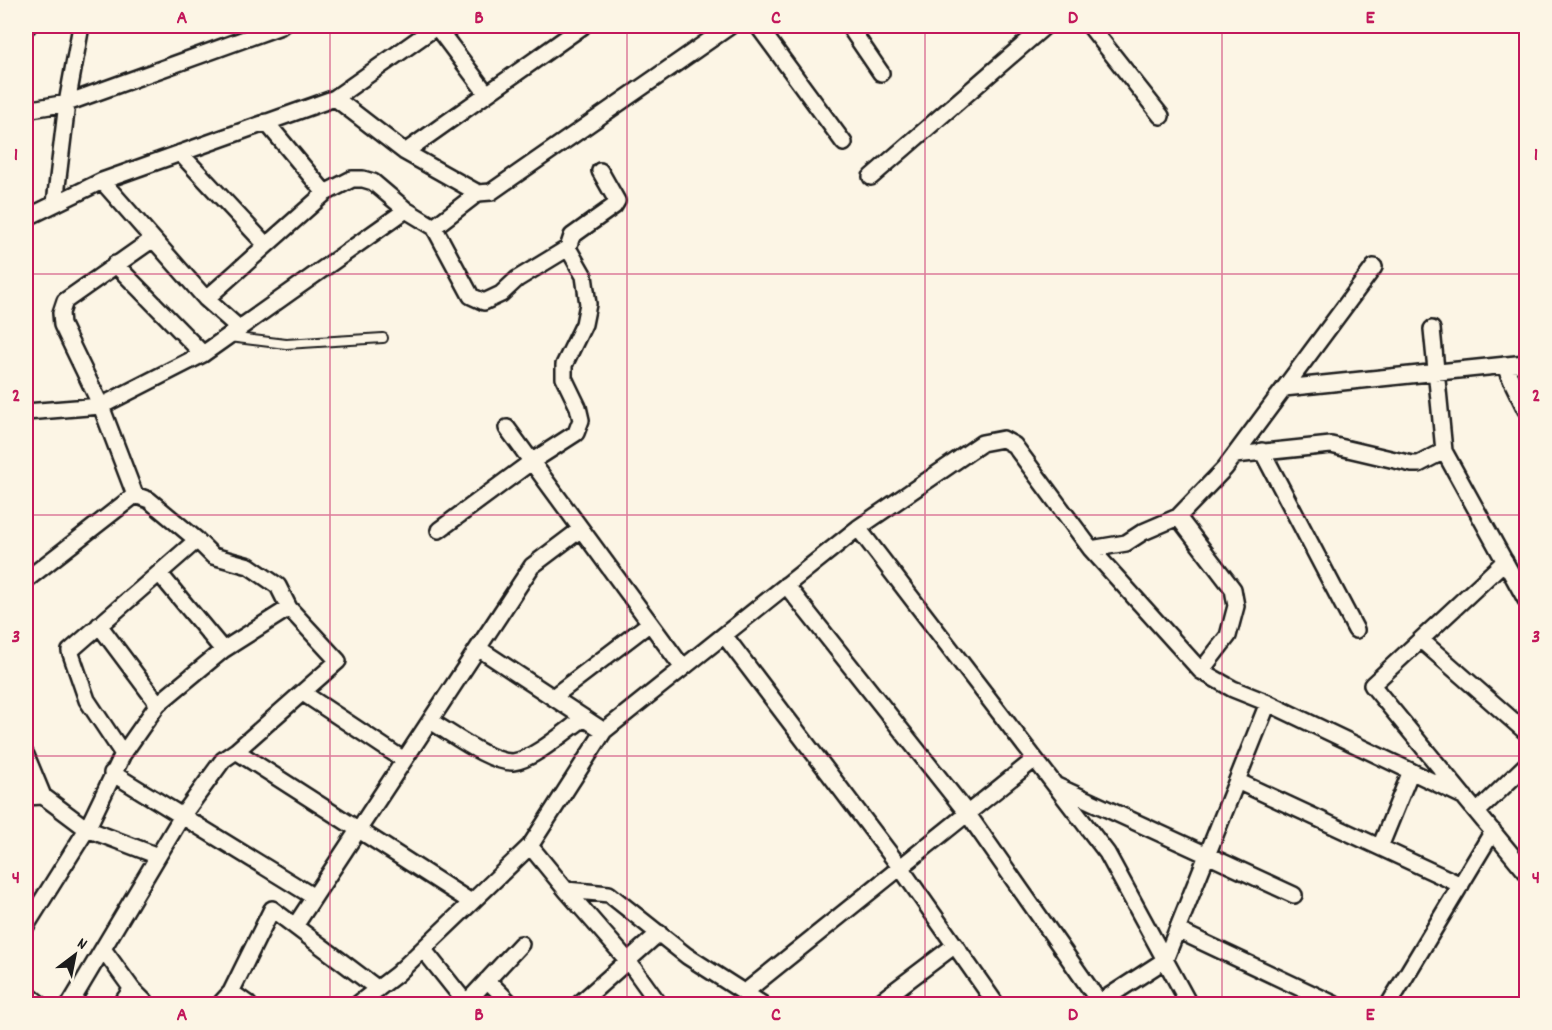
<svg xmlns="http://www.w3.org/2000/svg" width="1552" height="1030" font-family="Dekko,sans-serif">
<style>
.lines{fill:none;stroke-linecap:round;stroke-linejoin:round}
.service-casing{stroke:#1c1c1c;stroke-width:12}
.minor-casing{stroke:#1c1c1c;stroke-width:20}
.service{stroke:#fcf5e5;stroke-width:8}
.minor{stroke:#fcf5e5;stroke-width:15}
.grid{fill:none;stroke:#c2185b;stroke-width:1.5;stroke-opacity:0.55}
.neatline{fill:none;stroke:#c2185b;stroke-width:2}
.grid-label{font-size:20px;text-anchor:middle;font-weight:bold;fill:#c2185b}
</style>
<rect width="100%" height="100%" fill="#fcf5e5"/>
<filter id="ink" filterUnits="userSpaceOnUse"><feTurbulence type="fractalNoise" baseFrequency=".0167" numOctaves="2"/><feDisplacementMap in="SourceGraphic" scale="12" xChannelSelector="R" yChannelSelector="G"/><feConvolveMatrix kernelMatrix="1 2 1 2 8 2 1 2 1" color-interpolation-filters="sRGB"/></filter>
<g filter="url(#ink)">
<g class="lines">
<g class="service-casing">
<path id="service" d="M229,337L286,344L383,338"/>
</g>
<g class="minor-casing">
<path id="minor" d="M436,26L487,94
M758,26L844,143
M849,26L881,73
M1090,26L1161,116
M26,27L28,26
M335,98L405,152L478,193L491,192L730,26
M26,110L67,103L281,26
M266,122L325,193
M405,152L583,26
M180,153L266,245
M871,177L1045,26
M102,181L206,299L240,329
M55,203L67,103L81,26
M26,218L102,181L335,98L437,26
M434,227L478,193
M115,264L203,354
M206,299L325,193L352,179H363L373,182L406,210L434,227L471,296L484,302L501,294L517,279L568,248
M1432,329L1444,451L1526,600
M1504,365L1526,410
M1284,388L1526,363
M26,412L101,406L203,354L406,210
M507,428L683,668
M1262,451L1356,630
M1235,455L1331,445L1412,464H1419L1444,451
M135,495L101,406L62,325L61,313L65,301L153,239
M1178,517L1233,589L1236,606L1228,636L1201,671
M858,528L1107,853L1189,1004
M439,530L531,462L576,433L581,420L578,407L564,378V365L584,324L588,304L584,276L568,248L572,236L614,206L617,201L600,171
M1091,549L1126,543L1143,532L1178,517L1225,468L1374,267
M1505,561L1372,685L1526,872
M159,573L223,650
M26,580L135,495L149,500L197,540L213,556L249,566L278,586L289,608
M786,585L967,813L1100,1003
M99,625L158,704
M724,635L900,867L996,1004
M1421,640L1526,732
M478,648L604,731
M303,693L404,760
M553,697L650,623
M430,721C450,732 490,763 513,762C533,760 567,730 584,718
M123,754L87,700L70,651L197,540
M26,755L43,796
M112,773L314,897
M1237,781L1461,885
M1057,786L1294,895
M26,797L43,796L87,829L158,856
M1477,812L1526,765
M530,846L566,890L609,894L687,956L762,1004
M1380,847L1411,771
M566,890L628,961L659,1004
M26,926L87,829L123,754L158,704L223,650L289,608L338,661L236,751
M295,926L532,566L581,529
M1177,930L1334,1004
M103,949L132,989L147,1004
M423,949L466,1003
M487,980L511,1004
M231,992L248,1004
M26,993L40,1004
M744,993L1035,759
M70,1004L182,816L223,760L236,751L471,902
M121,1004L132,989
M220,1004L231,992L272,909L378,989
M358,1004L397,974L530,846L604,731L858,528L982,443L1003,439L1014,445L1091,549L1201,671L1233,689L1268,703L1465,797
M465,1004L521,944
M579,1004L659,933
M877,1004L955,945
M1097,1004L1165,960L1268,703
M1389,1004L1493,831"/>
</g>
<use href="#service" class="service"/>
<use href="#minor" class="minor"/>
</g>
</g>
<path class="grid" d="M330,26V1004M627,26V1004M925,26V1004M1222,26V1004M26,274H1526M26,515H1526M26,756H1526"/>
<rect width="1552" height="1030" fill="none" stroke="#fcf5e5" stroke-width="66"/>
<g transform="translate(75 955) rotate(32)" stroke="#fcf5e5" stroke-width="4.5" paint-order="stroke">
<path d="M0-4.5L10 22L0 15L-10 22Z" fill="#1c1c1c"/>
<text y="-9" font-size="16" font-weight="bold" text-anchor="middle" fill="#1c1c1c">N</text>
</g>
<rect x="33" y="33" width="1486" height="964" class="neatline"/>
<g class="grid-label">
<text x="182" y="23">A</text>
<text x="479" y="23">B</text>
<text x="776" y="23">C</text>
<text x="1073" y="23">D</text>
<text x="1370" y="23">E</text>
<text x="16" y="160">1</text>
<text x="1536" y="160">1</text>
<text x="16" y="401">2</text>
<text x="1536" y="401">2</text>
<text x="16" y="642">3</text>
<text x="1536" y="642">3</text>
<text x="16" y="883">4</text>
<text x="1536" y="883">4</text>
<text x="182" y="1020">A</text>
<text x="479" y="1020">B</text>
<text x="776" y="1020">C</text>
<text x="1073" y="1020">D</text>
<text x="1370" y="1020">E</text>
</g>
</svg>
